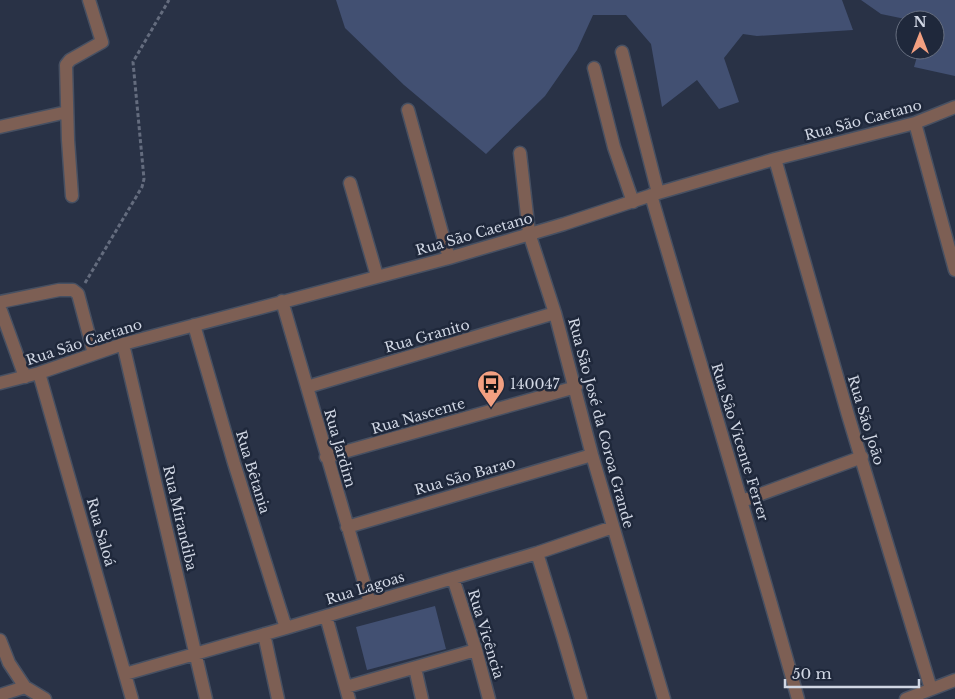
<svg xmlns="http://www.w3.org/2000/svg" width="955" height="699" font-family="'Libre Baskerville',serif">
<style>
.green{fill:#425072}
.lines{fill:none;stroke-linecap:round;stroke-linejoin:round}
.minor-casing{stroke:#475062;stroke-width:15}
.path{stroke:#646c7e;stroke-width:3;stroke-dasharray:4 2.5;stroke-linecap:butt}
.minor{stroke:#7d5f54;stroke-width:12}
.labels{text-anchor:middle;dominant-baseline:central;stroke-width:5;stroke-linejoin:round;paint-order:stroke}
.street-label{font-size:14px;fill:#d1d7e4;stroke:#1f283b}
.poi-label{font-size:14px;fill:#d1d7e4;stroke:#1f283b;text-anchor:start}
</style>
<rect width="100%" height="100%" fill="#293246"/>
<path class="green" d="M336,0H842L853,30L757,36L743,34L724,58L739,102L719,109L697,80L662,107L651,44L626,15H593L577,50L545,96L486,154L404,85L345,28Z
M861,0H955V76L914,67L919,50H935V20H910L881,14Z
M435,606L446,649L367,670L356,627Z"/>
<g class="lines">
<g class="minor-casing">
<path id="minor" d="M622,52L658,193
M594,68L614,147L633,202
M408,110L449,258
M915,123L955,270
M0,127L67,112
M520,153L529,233L555,313L592,455L664,699
M775,159L848,415L931,689
M350,183L377,276
M651,195C700,363 751,530 798,699
M72,196L68,140L66,65L70,60L102,42L89,0
M282,301L370,603
M0,302L59,290H73L78,294L94,354
M0,308L25,377
M194,325L234,463L286,628
M123,344L206,699
M39,373L132,699
M0,383L39,373L123,344L449,258L564,224L658,193L775,159L915,123L955,107
M307,387L555,313
M326,457L576,387
M742,501L862,457
M347,527L592,455
M537,553L563,637L581,699
M453,578L476,650L489,699
M326,616L349,699
M264,634L278,699
M0,640L9,663L25,687L45,699
M415,668L422,699
M125,674L286,628L537,553L613,527
M346,687L476,650
M0,695L25,687
M906,699L955,680"/>
</g>
<path class="path" d="M85,283L142,187L144,179L133,62L169,0"/>
<use href="#minor" class="minor"/>
</g>
<defs>
<g id="bus-pin" transform="scale(1.4375)"><path d="M0 17L-7.5 6A9.5 9.5 0 1 1 7.5 6Z" fill="#f3a081" stroke="#1f283b"/><path d="M-5-6H5V4H4V6H2V4H-2V6H-4V4H-5ZM-3.5-4V0h7V-4ZM-3.5 1.2v1.5H-2V1.2ZM2 1.2v1.5H3.5V1.2Z" fill="#111"/></g>
</defs>
<g fill-rule="evenodd">
<use href="#bus-pin" x="491" y="384"/>
</g>
<g class="labels">
<g class="street-label">
<text transform="translate(863 120) rotate(-15)">Rua São Caetano</text>
<text transform="translate(474 234) rotate(-16)">Rua São Caetano</text>
<text transform="translate(427 336) rotate(-16)">Rua Granito</text>
<text transform="translate(84 342) rotate(-18)">Rua São Caetano</text>
<text transform="translate(418 416) rotate(-16)">Rua Nascente</text>
<text transform="translate(866 420) rotate(73)">Rua São João</text>
<text transform="translate(601 423) rotate(75)">Rua São José da Coroa Grande</text>
<text transform="translate(740 442) rotate(73)">Rua Sâo Vicente Ferrer</text>
<text transform="translate(340 448) rotate(74)">Rua Jardim</text>
<text transform="translate(253 472) rotate(73)">Rua Bêtania</text>
<text transform="translate(465 476) rotate(-16)">Rua São Barao</text>
<text transform="translate(180 518) rotate(77)">Rua Mirandiba</text>
<text transform="translate(101 532) rotate(74)">Rua Saloá</text>
<text transform="translate(365 588) rotate(-17)">Rua Lagoas</text>
<text transform="translate(486 634) rotate(73)">Rua Vicência</text>
</g>
<g class="poi-label">
<text x="510" y="384">140047</text>
</g>
</g>
<g transform="translate(920 35)"><circle r="24" fill="#1f283b" stroke="#666e7f"/>
<path d="M0-4L9 19L0 12L-9 19Z" fill="#f3a081"/>
<text y="-8" font-size="14" font-weight="bold" text-anchor="middle" fill="#d1d7e4">N</text>
</g>
<path d="M785 679v8h134v-8" fill="none" stroke="#d1d7e4" stroke-width="2.5"/>
<text x="792" y="679" font-size="15" fill="#d1d7e4" stroke="#1f283b" stroke-width="4" paint-order="stroke">50 m</text>
</svg>
